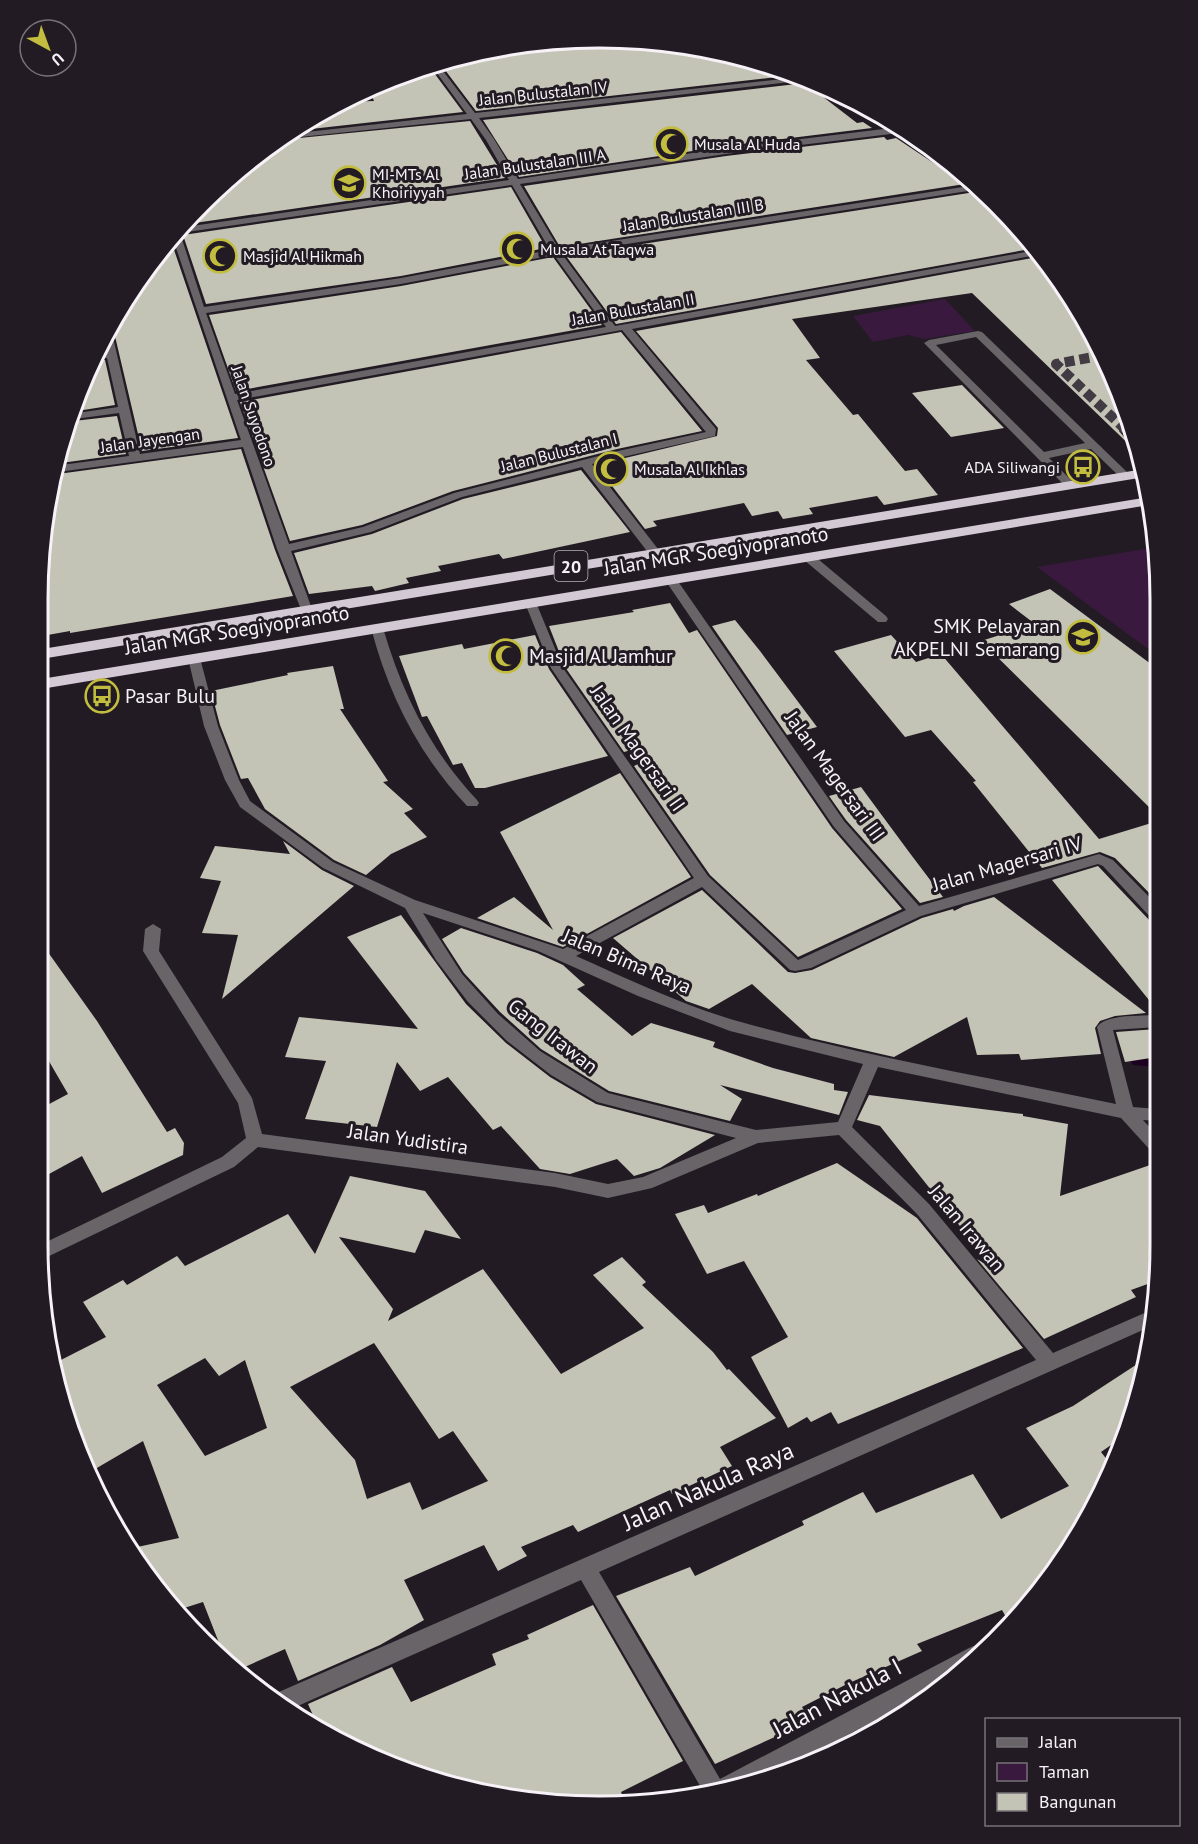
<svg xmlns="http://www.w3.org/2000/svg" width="1198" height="1844" font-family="'PT Sans',sans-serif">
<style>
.green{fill:#391a3e}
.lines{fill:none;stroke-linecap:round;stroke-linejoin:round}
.stream{fill:#1d0121;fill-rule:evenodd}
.building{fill:#c3c3b6;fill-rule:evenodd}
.minor-tunnel{stroke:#423b43;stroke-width:10;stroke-dasharray:10 5;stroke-linecap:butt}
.minor{fill:#686468;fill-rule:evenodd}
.highway{fill:#d2c9d4;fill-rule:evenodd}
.labels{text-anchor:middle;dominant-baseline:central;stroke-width:6;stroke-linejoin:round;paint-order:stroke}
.far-street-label{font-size:16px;fill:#f7f2f8;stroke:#221b23}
.far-poi-label{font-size:16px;fill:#f7f2f8;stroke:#221b23;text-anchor:start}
.shield{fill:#221b23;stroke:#b7b2b8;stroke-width:1.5}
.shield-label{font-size:18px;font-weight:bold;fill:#f7f2f8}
.street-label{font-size:20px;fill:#f7f2f8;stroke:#221b23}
.poi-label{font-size:20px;fill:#f7f2f8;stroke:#221b23;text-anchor:start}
.near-street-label{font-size:24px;fill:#f7f2f8;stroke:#221b23}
.rim{fill:none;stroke:#f7f2f8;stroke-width:3}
</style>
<rect width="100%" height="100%" fill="#221b23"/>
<path class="green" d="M945,299L975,331L924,339L908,335L873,342L853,316Z
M1157,547L1159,563V657L1037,567Z"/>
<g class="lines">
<path class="stream" d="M1137,1058L1157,1059V1067L1133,1065L1131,1062L1133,1059Z"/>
</g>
<path class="building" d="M607,40L672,42L779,67L796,75L476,111L439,62Z
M429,66L463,112L293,131L320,114L340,111L334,106L340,102L374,101L369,89Z
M805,83L857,123L863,122L872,128L726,146L519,177L483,120Z
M470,121L505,178L181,225L257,154L279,140Z
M884,137L887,140L896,138L965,184L560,247L524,186L726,156Z
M511,187L546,248L401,276L206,304L183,235Z
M975,192H983L1036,248L616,324L566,256Z
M170,238L238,438L142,451L114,332L110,328Z
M1043,256L1103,351L1131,427L1120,425L1119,431L1130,444L1138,445L1142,457L972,293L792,319L820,358L806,360L853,415L858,414L905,471L917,469L938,495L884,505L877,496L809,508L813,514L783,519L778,511L752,516L744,503L653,521L657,526L645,529L596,465L717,436L718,428L636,331Z
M553,257L602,325L236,391L209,315L401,286Z
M621,332L702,431L617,449L453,491L362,525L290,541L240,402Z
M105,360L115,405L77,411L92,361Z
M962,385L1004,428L951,437L912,393Z
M117,416L126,454L61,463L74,421Z
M241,449L275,550L293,596L70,633V631L42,636V525L58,474Z
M581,470L630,532L503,559L499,554L438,566L441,571L406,578L409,583L375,591L372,586L309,594L294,553L372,534L463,499Z
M1050,589L1159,670L1158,816L981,641L1035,624L1009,604Z
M670,603L689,633L697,630L832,828L902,909L798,957L710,875L634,766L640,763L635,749L624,752L565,667L549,626L634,612L632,610Z
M735,620L760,651L817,727L787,735L712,626Z
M535,635L549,669L608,756L485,788H475L462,763L453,765L427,716L422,717L399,656L462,644L464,649Z
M891,635L916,662L941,654L1099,839L1158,821V902L1115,858L1100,852L1042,868L973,782L976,781L931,730L905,737L834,651Z
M333,666L344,709H340L388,781L383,782L413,809L404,813L427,837L391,854L366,875L334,860L265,809L248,778L241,779L220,725L211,691L288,675L287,673Z
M620,773L691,877L563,947L477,918L514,897L553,930L500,832Z
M861,787L909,852L943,897L920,903L846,820L829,796Z
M283,841L322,870L354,886L222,999L238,935L202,933L221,881L200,878L215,846L290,854Z
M1098,866L1151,922L1158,923L1157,1010L1052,880Z
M702,890L788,972L795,973L812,970L922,918L953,909L954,911L964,906L994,897L1146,1013L1115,1016L1100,1021L1095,1028L1101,1054L1021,1060L1019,1054L977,1055L967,1017L894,1057L811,1038L752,984L709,1009L686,1001L613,938Z
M401,915L466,1004L506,1043L550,1077L596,1104L715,1135L660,1168L634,1176L617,1159L570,1174L540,1169L501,1126L493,1130L448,1077L420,1091L397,1062L377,1127L305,1119L326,1061L285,1057L299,1017L418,1029L347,937Z
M461,928L537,953L563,965L585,985L577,989L632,1036L651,1023L715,1042L713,1047L773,1068L834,1084V1090L848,1092L839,1115L720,1085L742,1099L730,1121L609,1091L541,1049L500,1012L464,973L442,939Z
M40,941L97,1021L167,1132L175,1128L184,1143L183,1155L102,1193L82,1156L38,1180V1110L68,1094L39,1044Z
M1157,1029V1057L1125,1062L1116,1032Z
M869,1095L1023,1114V1116L1068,1124L1060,1196L1156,1163V1281L1131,1290L1136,1297L1044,1339L977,1259L995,1270L880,1126L857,1120Z
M837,1163L917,1218L1023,1348L838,1424L831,1412L811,1422L807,1417L788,1428L751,1357L788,1337L744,1261L707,1274L675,1214L704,1205L708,1213L757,1194L758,1196Z
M350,1176L425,1191L461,1239L425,1230L415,1253L339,1237L393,1309L388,1321L483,1269L561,1374L644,1328L593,1275L622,1257L646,1282L642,1285L713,1352L727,1370L729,1369L776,1418L720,1447L732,1466L672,1494L670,1490L578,1532L573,1525L521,1547L527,1556L498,1571L484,1545L404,1580L424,1620L380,1645L298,1681L285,1649L238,1670L223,1653L203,1602L181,1609L132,1557L128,1549L179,1538L143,1441L90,1472L67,1425L57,1362L106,1337L83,1302L123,1280L127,1285L177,1256L185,1266L288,1214L315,1254ZM374,1343L439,1439L453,1431L488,1481L422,1510L410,1482L367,1499L355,1460L290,1387ZM205,1358L219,1376L245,1360L267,1428L205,1456L157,1385Z
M1145,1359L1124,1436L1101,1452L1112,1466L1115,1464L1027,1606L1006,1617L1002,1610L917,1644L922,1651L847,1684L802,1707L806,1714L782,1724L786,1732L715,1764L616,1596L690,1567L695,1576L804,1525L802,1521L863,1492L876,1513L973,1474L1001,1519L1069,1486L1026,1428L1073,1406Z
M593,1605L683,1761L621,1792L624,1799L563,1805L418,1777L316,1722L308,1704L392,1667L411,1702L496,1665L492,1654L529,1639L527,1635Z"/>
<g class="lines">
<path class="minor-tunnel" d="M1104,355L1056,364L1125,429"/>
<path class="minor" d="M564,39H584L485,54L481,52Z
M437,63L475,113L801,77L808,80L479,118L494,139L518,179L726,148L892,128L851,103V100L886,117L930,149H925L899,133L726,154L520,184L559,249L976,185L981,189L562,254L615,326L1037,250L1042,254L632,329L716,429L715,436L592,464L658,549V555H650L582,467L462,497L371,532L291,551L312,609L306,613L302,612L277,549L243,447L58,472L61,465L129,456L119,413L75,419L77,413L118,407L107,358L93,359L95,353L106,352L103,339L109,330L112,333L140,454L241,440L172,236L178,228L509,180L486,140L471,119L281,139L289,134L467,114L431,65ZM512,185L550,250L401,278L204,307L180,233ZM554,255L606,327L235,394L206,313L401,284ZM622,330L706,432L618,451L454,493L363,527L289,544L237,400Z
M978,331L982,332L1129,474V478H1121L1091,449L1049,458L1076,485L1074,487H1066L924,343L929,340ZM976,337L1085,443L1044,452L936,345Z
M1125,426L1133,430L1137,443L1132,442L1121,431V427Z
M808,553L812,554L886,616L888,619L886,622H878L804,560V554Z
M671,576L675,577L844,821L919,906L1099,854L1113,860L1158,906V921L1153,920L1103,866L1098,864L921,916L811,968L795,971L790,970L702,887L576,956C628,979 686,1007 741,1022C864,1056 991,1078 1116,1104L1097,1027C1105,1014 1142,1016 1157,1015V1027L1113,1030L1133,1107L1157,1109V1121L1143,1120L1157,1135V1152L1151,1151L1121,1118L878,1067L852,1127L929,1204L1053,1353L1156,1308L1154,1325L599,1572L720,1779L969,1648L976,1645L983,1648L943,1684L778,1772L745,1787L703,1791L581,1580L291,1709L271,1698L272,1695L1036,1360L917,1214L839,1135L758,1143L652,1188L608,1198L555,1187L258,1147L234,1167L45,1258L40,1260L38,1246L222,1157L246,1138L238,1103L143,951L145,929L153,924L161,929L159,951L252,1098L262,1134L555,1173L608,1184L643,1177L736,1138L597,1102L551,1075L507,1041L468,1002L436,960L405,908L323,868L240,807L225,780L204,726L188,658L194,654L200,658L218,726L239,780L250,801L333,862L415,900L563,949L694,878L551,668L525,603L531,599L535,600L563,668L708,876L798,960L906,910L834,827L665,580ZM423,913L538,951L638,996L730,1031L863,1064L838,1122L756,1130L608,1093L540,1051L498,1014L462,974Z
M377,624L383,628C402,693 430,750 477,800L479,803L477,806H467C419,755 389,696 371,628Z"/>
<path class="highway" d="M1144,469L1145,477L41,659L42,649Z
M1149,497V505L41,689V679Z"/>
</g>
<defs>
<g id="mosque-ring" transform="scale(1.725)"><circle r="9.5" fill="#221b23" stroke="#c3bd3f" stroke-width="1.5"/><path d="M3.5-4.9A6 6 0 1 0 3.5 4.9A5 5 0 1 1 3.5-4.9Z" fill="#c3bd3f"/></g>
<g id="school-ring" transform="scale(1.725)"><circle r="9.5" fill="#221b23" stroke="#c3bd3f" stroke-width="1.5"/><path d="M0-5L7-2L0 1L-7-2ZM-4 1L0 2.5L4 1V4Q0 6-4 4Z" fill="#c3bd3f"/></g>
<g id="bus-ring" transform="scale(1.725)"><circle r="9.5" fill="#221b23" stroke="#c3bd3f" stroke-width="1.5"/><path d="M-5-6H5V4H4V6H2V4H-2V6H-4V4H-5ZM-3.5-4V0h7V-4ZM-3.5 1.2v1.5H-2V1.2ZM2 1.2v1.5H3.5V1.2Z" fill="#c3bd3f"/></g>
</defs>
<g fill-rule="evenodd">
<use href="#mosque-ring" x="671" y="144"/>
<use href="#school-ring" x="349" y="183"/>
<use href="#mosque-ring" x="517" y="249"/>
<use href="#mosque-ring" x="220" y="256"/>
<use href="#bus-ring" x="1083" y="467"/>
<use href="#mosque-ring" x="611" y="469"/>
<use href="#school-ring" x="1083" y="637"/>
<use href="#mosque-ring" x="506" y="656"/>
<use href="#bus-ring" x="102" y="696"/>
</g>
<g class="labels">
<g class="far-street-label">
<text transform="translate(543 93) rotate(-6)">Jalan Bulustalan IV</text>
<text transform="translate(535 164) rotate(-8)">Jalan Bulustalan III A</text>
<text transform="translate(693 215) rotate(-9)">Jalan Bulustalan III B</text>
<text transform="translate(633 309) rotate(-10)">Jalan Bulustalan II</text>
<text transform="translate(254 416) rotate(71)">Jalan Suyodono</text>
<text transform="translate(150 440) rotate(-8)">Jalan Jayengan</text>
<text transform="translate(559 452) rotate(-14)">Jalan Bulustalan I</text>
</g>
<g class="far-poi-label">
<text x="694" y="144">Musala Al Huda</text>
<text x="372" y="174">MI-MTs Al<tspan x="372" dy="18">Khoiriyyah</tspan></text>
<text x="540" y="249">Musala At Taqwa</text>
<text x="243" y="256">Masjid Al Hikmah</text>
<text x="1060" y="467" text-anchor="end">ADA Siliwangi</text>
<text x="634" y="469">Musala Al Ikhlas</text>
</g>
<rect class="shield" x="554.5" y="551" width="33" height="30" rx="4.5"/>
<g class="shield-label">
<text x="571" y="566">20</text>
</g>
<g class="street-label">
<text transform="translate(716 551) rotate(-9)">Jalan MGR Soegiyopranoto</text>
<text transform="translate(237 630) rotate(-9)">Jalan MGR Soegiyopranoto</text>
<text transform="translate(638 748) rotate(55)">Jalan Magersari II</text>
<text transform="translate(835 776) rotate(54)">Jalan Magersari III</text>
<text transform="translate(1007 864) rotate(-16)">Jalan Magersari IV</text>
<text transform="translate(627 961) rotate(23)">Jalan Bima Raya</text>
<text transform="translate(553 1036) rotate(38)">Gang Irawan</text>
<text transform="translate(408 1139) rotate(8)">Jalan Yudistira</text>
<text transform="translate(967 1228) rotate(50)">Jalan Irawan</text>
</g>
<g class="poi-label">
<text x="1060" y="626" text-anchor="end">SMK Pelayaran<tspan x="1060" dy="23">AKPELNI Semarang</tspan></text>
<text x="529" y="656">Masjid Al Jamhur</text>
<text x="125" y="696">Pasar Bulu</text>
</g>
<g class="near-street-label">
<text transform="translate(708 1486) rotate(-24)">Jalan Nakula Raya</text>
<text transform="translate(837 1698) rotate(-28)">Jalan Nakula I</text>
</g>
</g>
<path d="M0 0H1198V1844H0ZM599 48H599A551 551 0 0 1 1150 599V1245A551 551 0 0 1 599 1796H599A551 551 0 0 1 48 1245V599A551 551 0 0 1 599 48Z" fill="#221b23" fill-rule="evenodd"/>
<path class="rim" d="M599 48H599A551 551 0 0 1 1150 599V1245A551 551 0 0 1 599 1796H599A551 551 0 0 1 48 1245V599A551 551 0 0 1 599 48Z"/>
<rect x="985" y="1718" width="195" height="108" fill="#221b23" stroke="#777178" stroke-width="1.5"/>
<rect x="997" y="1738" width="30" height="9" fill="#686468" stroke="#777178" stroke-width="1.5"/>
<text x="1039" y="1748" font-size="18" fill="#f7f2f8">Jalan</text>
<rect x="997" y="1763" width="30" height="18" fill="#391a3e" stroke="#777178" stroke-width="1.5"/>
<text x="1039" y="1778" font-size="18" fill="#f7f2f8">Taman</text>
<rect x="997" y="1793" width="30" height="18" fill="#c3c3b6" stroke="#777178" stroke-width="1.5"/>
<text x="1039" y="1808" font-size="18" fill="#f7f2f8">Bangunan</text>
<g transform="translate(48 48) rotate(139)"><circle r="28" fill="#221b23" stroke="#777178" stroke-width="1.5"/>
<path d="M0-4.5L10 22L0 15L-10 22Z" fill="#c3bd3f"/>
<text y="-9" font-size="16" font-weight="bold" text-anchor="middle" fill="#f7f2f8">U</text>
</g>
</svg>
